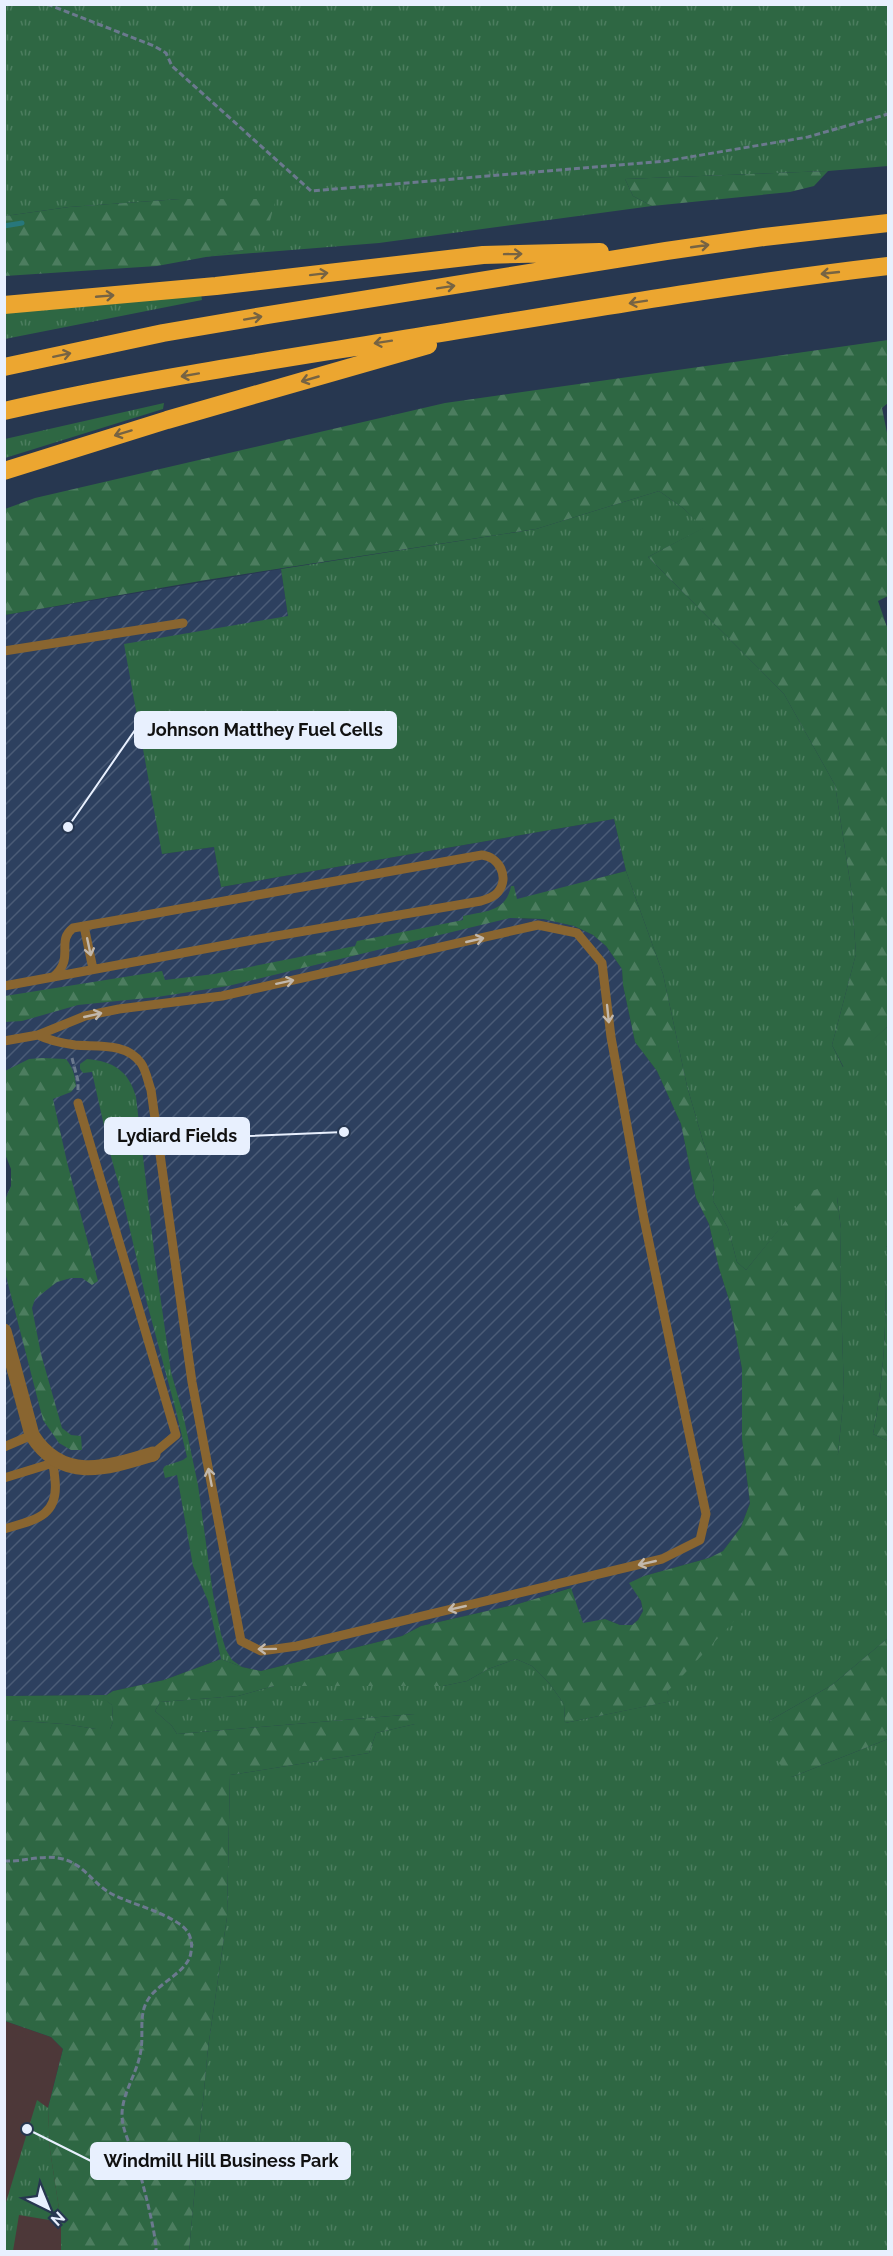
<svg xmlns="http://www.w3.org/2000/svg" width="893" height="2256" font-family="Raleway,sans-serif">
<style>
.commercial{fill:#4d3839}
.industrial{fill:url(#industrial-furrows)}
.grass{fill:url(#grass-tufts)}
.forest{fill:url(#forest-firs)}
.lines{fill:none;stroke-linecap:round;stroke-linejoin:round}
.stream{stroke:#27777b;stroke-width:5}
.path{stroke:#6b798e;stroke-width:3;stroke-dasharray:6 3;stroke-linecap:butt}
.lane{stroke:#896530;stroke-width:9}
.street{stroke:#896530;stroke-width:15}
.highway{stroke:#eca630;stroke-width:18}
.oneway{stroke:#766343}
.oneway2{stroke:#c2b8ac}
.leader{fill:none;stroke:#e8f0fe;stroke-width:2}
.callout-dot{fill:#e8f0fe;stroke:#273750;stroke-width:2}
.callout{fill:#e8f0fe;stroke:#e8f0fe;stroke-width:2}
.callout-label{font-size:18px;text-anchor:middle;font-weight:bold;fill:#111}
</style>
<defs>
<pattern id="industrial-furrows" width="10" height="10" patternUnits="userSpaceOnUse" patternTransform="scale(1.5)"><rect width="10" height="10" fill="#2d405f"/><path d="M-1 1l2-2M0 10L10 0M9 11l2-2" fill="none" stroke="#4b5c77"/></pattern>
<pattern id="grass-tufts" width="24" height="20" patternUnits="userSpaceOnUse" patternTransform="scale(1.5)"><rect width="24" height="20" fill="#2e6743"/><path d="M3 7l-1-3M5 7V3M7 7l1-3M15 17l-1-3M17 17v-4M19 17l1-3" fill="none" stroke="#4c7d5f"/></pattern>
<pattern id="forest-firs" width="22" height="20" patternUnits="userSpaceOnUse" patternTransform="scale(1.5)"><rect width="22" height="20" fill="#2e6743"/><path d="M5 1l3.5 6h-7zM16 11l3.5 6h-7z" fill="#4c7d5f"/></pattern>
</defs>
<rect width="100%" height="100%" fill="#273750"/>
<path class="commercial" d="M5,2021L51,2037L63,2049L48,2108L61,2222V2251L5,2252Z"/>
<path class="industrial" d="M281,569L288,616L163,854L214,847L221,887L614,819L626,871L595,879L521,919H543L574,926L593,935L606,946L622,969L623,985L635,1042L657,1071L681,1124L696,1198L709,1224L719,1268L730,1303L742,1369V1439L750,1503L741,1527L723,1551L709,1558L644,1576L636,1593L641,1601L643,1611L638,1620L632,1625H620L605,1619L583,1624L570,1588L518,1604L421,1626L402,1636L261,1671L242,1667L221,1659L164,1680L113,1691L107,1695L5,1696L4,1200L11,1186V1151L4,1141L5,615Z"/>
<path class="grass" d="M4,5H888V166L828,171L625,179L633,196L652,206L379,243L203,257L244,250L180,199L69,207L5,216Z
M201,294L202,300L5,339V313Z
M164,403L163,409L5,458V439Z
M659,491L683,508L704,528L648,557L784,694L835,785L851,888L856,954L832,1045L843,1067L888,1026V1245L886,1247C886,1310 886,1372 873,1434L888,1441V1638L832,1685L769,1721L792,1777L888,1739V2251H189L208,2048L227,1917L230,1775L369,1753L376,1733L415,1724V1714L177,1734L172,1726L155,1711L160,1702L238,1696L274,1686H443L467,1681L488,1669L516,1659L532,1666L549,1683L564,1704L565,1723L671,1701L667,1692L792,1470L838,1454L844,1393L840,1269L841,1229L837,1197L809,1193L746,1270L737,1262L728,1228L713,1201L714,1182L709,1162L687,1086L663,974L626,871L614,819L221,887L214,847L162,854L124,644L288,616L281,569L536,529Z
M87,1059C113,1061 129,1071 136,1097L155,1259L171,1372L183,1414L198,1485L213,1594L221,1634L226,1650L232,1660L242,1667L221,1659L208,1601L193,1566L177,1475L165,1478L163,1469L165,1466L183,1460L187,1457L176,1411L147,1303L123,1200L110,1153L92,1072L83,1073L80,1069V1064Z
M107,1695L103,1698L112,1705L113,1722L110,1729H96L64,1724L5,1720L4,1696Z
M37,2100L48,2108L50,2150L61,2222L19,2215L13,2251H5L4,2209Z"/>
<path class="forest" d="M828,171L814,186L790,192L652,206L633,196L625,179Z
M180,199H276L266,235L244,250L157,266L5,276V216L69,207Z
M888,340V403L882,408L888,438V596L878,601L888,630V1026L844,1068L832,1045L856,954L851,888L835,785L784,694L648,557L703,528L683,508L659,491L536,529L206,580L5,615V509L35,498L445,403Z
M626,871L663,974L687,1086L709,1162L714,1182L713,1201L728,1228L737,1262L746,1270L809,1192L829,1185L837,1197L841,1229L840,1269L844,1393L838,1454L817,1475L792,1470L809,1542L667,1692L672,1701L565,1723L564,1704L549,1683L532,1666L516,1659L488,1669L467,1681L443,1686H274L238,1696L160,1702L155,1711L172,1726L177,1734L415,1714V1724L376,1733L369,1753L230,1775L227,1917L208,2048L189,2251H61V2222L50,2150L48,2108L63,2049L51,2037L5,2021V1720L64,1724L96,1729H110L113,1722L112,1705L102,1698L113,1691L164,1680L221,1659L242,1667L261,1671L402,1636L421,1626L518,1604L571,1588L583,1623L605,1619L620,1625H632L638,1620L643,1611L641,1601L629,1583L644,1576L709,1558L723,1551L741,1527L750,1503L742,1439V1369L737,1342L730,1303L719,1268L709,1224L696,1198L681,1124L657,1071L635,1042L623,985L622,969L606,946L593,935L574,926L543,919L510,918L228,986L157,997L78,1005L22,1021L5,1022V996L162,971L165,980L214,974L355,946L357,941L463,920V916C485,911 506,912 511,886H514L517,899Z
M42,1058L66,1059C73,1068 75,1075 76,1086L71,1092L53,1099L67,1162L98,1281L92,1285L82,1278H71L57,1282L35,1299L32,1308L41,1354L62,1428L71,1435L81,1436L82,1450H71L59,1443L43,1420L6,1276L4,1266L5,1200L11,1186V1169L5,1154V1071L29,1059Z
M888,1245V1441L873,1434C886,1372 886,1310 886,1247Z
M888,1638V1739L792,1777L779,1763L769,1721L832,1685Z"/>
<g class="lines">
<path class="stream" d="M4,226L22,223"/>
<path class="path" d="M47,4L154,46L166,53L172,66L311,191L666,161L808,137L888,114
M72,1058L78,1081V1090
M4,1861C24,1862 43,1854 63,1859C83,1864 93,1883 110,1893C133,1905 160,1910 181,1925C190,1932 193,1941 191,1952C189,1971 160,1982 149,1998C137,2015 145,2035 140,2055C136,2075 122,2094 122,2115C122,2131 132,2148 137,2163C142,2180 157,2236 156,2252"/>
<path class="lane" d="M4,651L183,623
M482,855C499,857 510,877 498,892C494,897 488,899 481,901L247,941L53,977C76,958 55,942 73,928Z
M84,926L93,969
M4,986L53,977
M4,1041L38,1035L85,1016L119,1009L222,996L538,925L577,933L602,963L611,1037L643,1214L706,1514L700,1540L662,1559L297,1646L261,1651L241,1641L192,1382L151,1090C148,1082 146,1070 141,1063C126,1042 97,1047 75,1045C61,1043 50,1041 38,1035
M78,1103L176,1435L153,1454
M4,1447L32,1435
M4,1478L53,1463
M4,1529C34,1520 59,1517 55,1480C54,1471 54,1464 50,1457"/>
<path class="street" d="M4,1331L32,1435C62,1483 107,1468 153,1454"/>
<path class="highway" d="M4,305L216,286L483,255L600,252
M4,367L163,333L268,315L666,251L764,237L888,223
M4,411C143,379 283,359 423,336C578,311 733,284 888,266
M4,471L167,420L428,345"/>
</g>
<defs><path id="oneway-shaft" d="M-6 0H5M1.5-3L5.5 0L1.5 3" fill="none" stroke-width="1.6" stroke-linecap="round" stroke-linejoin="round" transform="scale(1.5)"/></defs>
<g class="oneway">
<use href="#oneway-shaft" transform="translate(700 246) rotate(-8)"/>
<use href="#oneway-shaft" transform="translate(513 254) rotate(-1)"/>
<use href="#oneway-shaft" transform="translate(830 273) rotate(174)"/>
<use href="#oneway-shaft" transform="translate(319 274) rotate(-7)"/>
<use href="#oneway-shaft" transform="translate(446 287) rotate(-9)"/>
<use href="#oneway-shaft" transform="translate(105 296) rotate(-5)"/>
<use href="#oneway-shaft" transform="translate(638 302) rotate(171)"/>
<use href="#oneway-shaft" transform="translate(253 318) rotate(-10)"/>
<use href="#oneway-shaft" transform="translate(383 342) rotate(171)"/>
<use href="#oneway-shaft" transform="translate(62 355) rotate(-12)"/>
<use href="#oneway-shaft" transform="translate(190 375) rotate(170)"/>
<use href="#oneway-shaft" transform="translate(310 379) rotate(164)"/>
<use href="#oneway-shaft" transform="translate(123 433) rotate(163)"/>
</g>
<g class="oneway2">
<use href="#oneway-shaft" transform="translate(475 940) rotate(-13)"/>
<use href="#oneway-shaft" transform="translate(89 947) rotate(78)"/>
<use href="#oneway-shaft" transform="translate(285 982) rotate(-12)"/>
<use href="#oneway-shaft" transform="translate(608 1014) rotate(84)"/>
<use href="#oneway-shaft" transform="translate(93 1015) rotate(-13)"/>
<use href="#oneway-shaft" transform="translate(210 1477) rotate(-101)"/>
<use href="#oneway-shaft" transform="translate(647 1563) rotate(167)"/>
<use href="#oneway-shaft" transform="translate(457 1608) rotate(167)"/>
<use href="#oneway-shaft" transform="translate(267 1649) rotate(179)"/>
</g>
<path class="leader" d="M68 827L135 730M344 1132L249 1136M27 2129L91 2161"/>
<g class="callout-dot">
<circle cx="68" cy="827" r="6"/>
<circle cx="344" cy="1132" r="6"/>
<circle cx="27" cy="2129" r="6"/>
</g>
<g class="callout">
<rect x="135" y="712" width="261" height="36" rx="6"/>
<rect x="105" y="1118" width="144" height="36" rx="6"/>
<rect x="91" y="2143" width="259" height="36" rx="6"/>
</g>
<g class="callout-label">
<text x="265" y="736">Johnson Matthey Fuel Cells</text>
<text x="177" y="1142">Lydiard Fields</text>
<text x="221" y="2167">Windmill Hill Business Park</text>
</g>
<rect width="893" height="2256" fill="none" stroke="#e8f0fe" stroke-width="12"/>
<g transform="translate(48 2208) rotate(137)" stroke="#273750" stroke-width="4.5" paint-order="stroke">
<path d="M0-4.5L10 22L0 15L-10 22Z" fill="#e8f0fe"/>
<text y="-9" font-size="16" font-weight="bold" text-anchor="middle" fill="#e8f0fe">N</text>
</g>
</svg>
